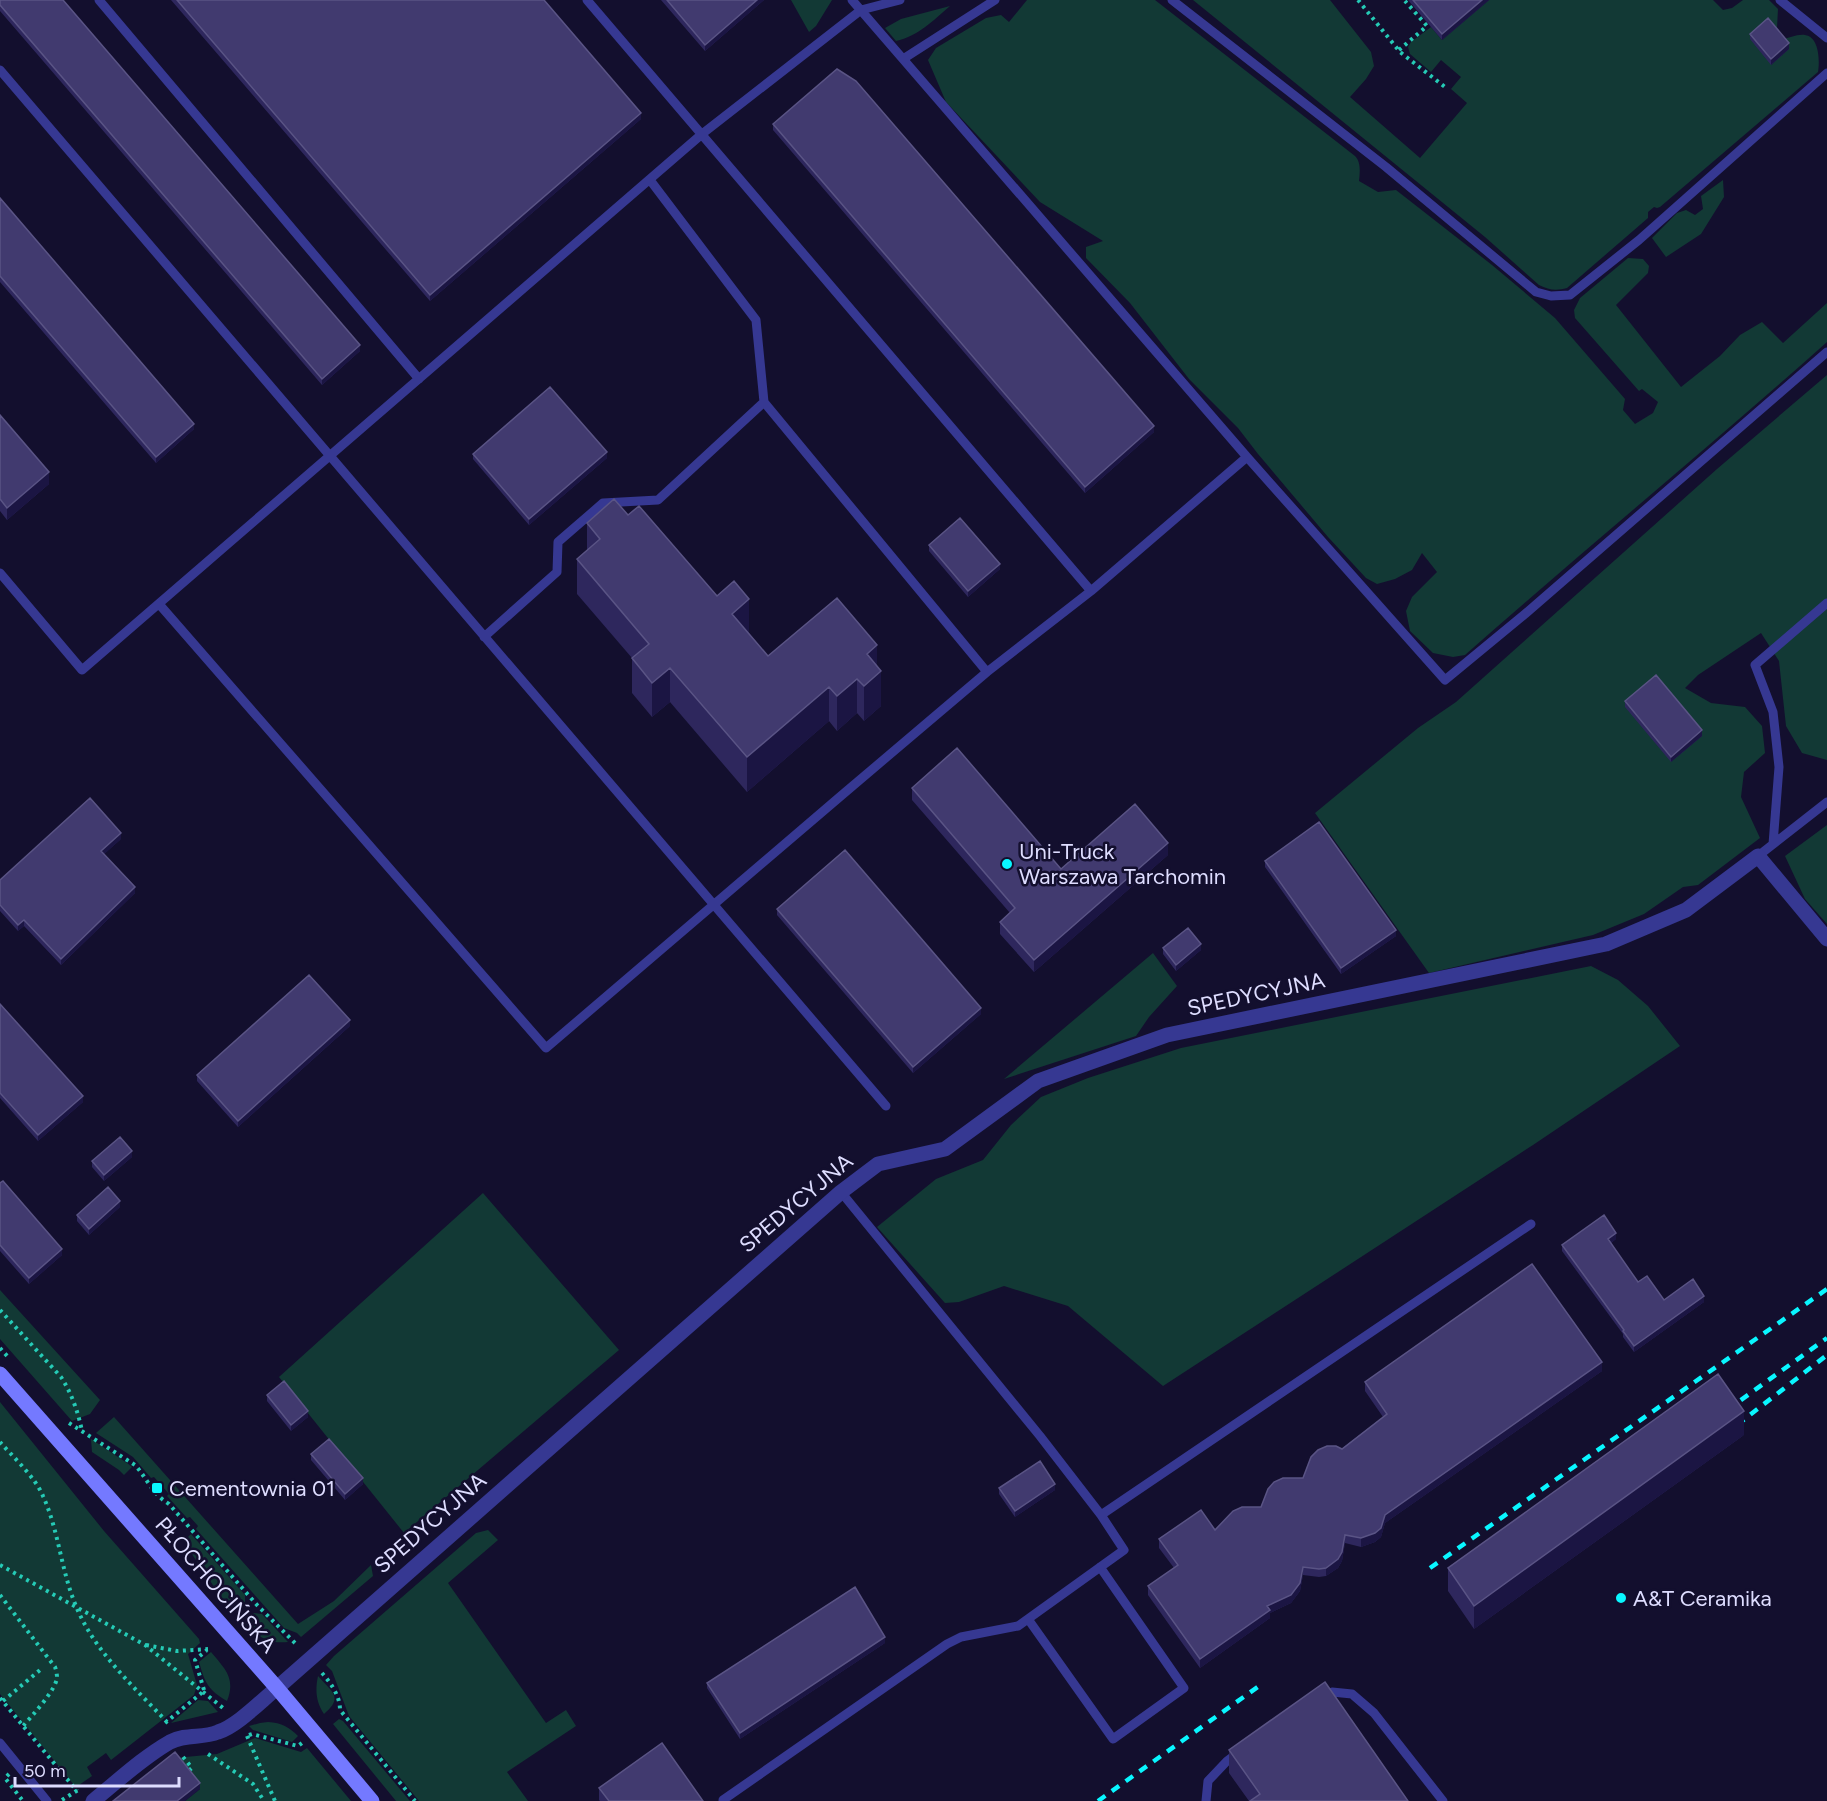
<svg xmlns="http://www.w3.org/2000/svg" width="1827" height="1801" font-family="Figtree,sans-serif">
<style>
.green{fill:#123935}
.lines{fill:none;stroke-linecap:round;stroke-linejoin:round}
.path{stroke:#25cbb6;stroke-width:4;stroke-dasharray:3 4.5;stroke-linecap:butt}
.service{stroke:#363892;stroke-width:9}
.minor{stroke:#363892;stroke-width:15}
.secondary{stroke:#7479ff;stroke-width:15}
.rail{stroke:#09f6ff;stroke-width:4.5;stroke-dasharray:9 8;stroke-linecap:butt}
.wall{fill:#2e275d}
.shaded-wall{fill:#1b1543}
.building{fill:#413a6f;stroke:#5a5485;stroke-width:1.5}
.poi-dot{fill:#09f6ff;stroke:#130f2e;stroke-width:2}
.labels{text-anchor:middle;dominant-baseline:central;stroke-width:5;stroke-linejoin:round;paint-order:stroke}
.poi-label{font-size:22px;fill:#deddff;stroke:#130f2e;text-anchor:start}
.street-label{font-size:22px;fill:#deddff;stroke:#130f2e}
</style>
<rect width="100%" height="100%" fill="#130f2e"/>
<path class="green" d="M791,0H832L816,26L809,32Z
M1027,0H1155L1355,156C1361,162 1360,172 1359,181L1378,192L1396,190L1492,265L1555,318L1625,399L1623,410L1635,424L1653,413L1658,402L1642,389L1639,391L1575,318L1574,310L1580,298L1628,258L1643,259L1649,266L1648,273L1616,305L1681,387L1720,356L1740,335L1762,322L1783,343L1827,303V342C1708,448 1585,549 1465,655L1453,657L1433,653L1410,631L1406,611L1412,597L1437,572L1422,553L1412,570L1395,579L1377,584L1366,578L1328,537L1258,454L1238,428L1189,379L1130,303L1086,258V247L1103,241L1040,202L946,102L928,60L936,48L986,18L1001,15L1009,22Z
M1193,0H1330L1371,52L1374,66L1366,79L1350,97L1420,158L1467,103L1451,89L1461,77L1441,60L1431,72L1410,54L1408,47L1411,42L1431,27L1442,40L1489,0H1713L1723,10L1732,8L1743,0H1769L1778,9L1777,28L1775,33L1781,40C1789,38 1797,34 1805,35C1819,37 1820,60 1818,72L1660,207L1657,208L1654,207L1648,212V218L1567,288C1556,291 1549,290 1539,285L1485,237Z
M950,6C933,21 918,36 896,41L885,28L901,19Z
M1723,180L1724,197L1701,234L1666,257L1652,238L1677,213L1686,210L1695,215L1703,209L1701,196Z
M1827,375V760L1802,753L1786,726L1779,661L1761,633L1698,675L1685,688L1711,703L1745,707L1762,726L1765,753L1744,772L1741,797L1760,838L1698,885L1683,887L1644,914L1593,935L1429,973L1315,813L1418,728L1456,702L1717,469Z
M1827,825V924L1805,899L1785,856Z
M1153,953L1177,986L1149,1017L1136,1036L1004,1079Z
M1591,966L1618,980L1648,1006L1680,1046L1533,1145L1163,1386L1068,1306L1004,1286L959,1302L945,1303L877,1227L936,1179L983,1160L1011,1125L1041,1097L1088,1078L1181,1048Z
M483,1193L619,1350L404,1533L279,1377Z
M0,1290L100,1400L90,1414L72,1421L0,1339Z
M0,1402L104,1531L199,1639L200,1643L188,1654L197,1685L194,1695L111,1760L106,1753L87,1767L92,1776L79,1785H74L0,1694Z
M114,1417L298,1624L334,1601L371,1565L373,1576L301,1637L297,1633L284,1628L196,1529L198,1526L190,1517L187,1518L167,1496L169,1494L154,1477L151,1478L133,1457L96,1433Z
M91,1439L127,1463L132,1467L124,1475L119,1470L92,1452Z
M488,1530L498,1540L448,1583L546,1723L566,1710L576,1726L507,1772L528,1801H419L349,1716L332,1671L326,1665L334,1656L476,1533Z
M191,1534L245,1595V1602L234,1612L219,1594L185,1544L187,1538Z
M254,1613L262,1614L288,1642C268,1644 258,1637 244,1623Z
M211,1652C225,1669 236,1678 227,1701C208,1690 205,1683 199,1662Z
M318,1676C332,1692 344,1697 324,1714C316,1702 315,1690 318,1676Z
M198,1700L208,1701L218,1712L171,1723Z
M339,1719L343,1721L410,1801H396L333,1724Z
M268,1722C282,1723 289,1727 298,1736L292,1742L253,1730L249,1726L260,1723Z
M255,1738L301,1752L307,1748L351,1801H185L200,1789L175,1758L217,1754Z"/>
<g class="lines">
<path class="path" d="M1358,0L1400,52L1445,87
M1399,50L1427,26L1405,1
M0,1310L61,1377C72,1394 78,1412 82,1431
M0,1348L9,1358
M69,1423L135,1465C147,1478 152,1494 169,1504L257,1605L296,1644
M0,1442C13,1457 35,1477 43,1496C59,1531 61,1571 76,1606C94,1651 134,1687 167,1722
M0,1565L145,1645L223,1708
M0,1595L55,1667C56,1669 57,1675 57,1677C57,1689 31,1717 23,1726
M146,1645L177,1651L208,1649
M322,1673C331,1683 340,1696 340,1710L415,1801
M204,1690L195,1660L207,1650
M0,1698L77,1791
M3,1701L40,1670
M165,1723L204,1691
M249,1735L252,1734L298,1746L302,1743
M247,1736L275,1801
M208,1754L253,1784L264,1801
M183,1757L192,1768L187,1772
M9,1774L5,1778L23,1801
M62,1800L78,1790"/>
<path class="service" d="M99,0L419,379
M587,0L1091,591
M852,0L1247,457L1445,680L1525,614L1827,352
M1172,0L1386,167L1536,292L1551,296L1570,295L1639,240L1827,73
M1780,0L1827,38
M903,59L995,0
M0,70L886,1106
M650,180L756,320L764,402L987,672
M0,573L82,670L702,134L861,10L900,0
M159,604L546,1048L842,795L987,672L1091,591L1247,457
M484,637L557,572L558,542L603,503L658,500L764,402
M1773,844L1779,767L1773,712L1755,665L1827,603
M1758,856L1827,802
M841,1192L1040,1436L1101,1515L1531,1224
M1028,1619L1113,1739L1184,1688L1100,1567
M1323,1696L1332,1692L1352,1694L1374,1713L1443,1801
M0,1743L47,1801
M724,1801L723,1800L947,1644L961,1637L1018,1626L1124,1550L1101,1515
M1206,1801L1208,1781L1227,1761L1239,1752"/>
<path class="minor" d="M93,1801C118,1781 142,1758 170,1742C187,1733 202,1739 218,1732C237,1726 261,1701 277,1688L841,1192L878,1164L945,1149L1038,1081L1167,1035L1606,944L1686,910L1758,856L1827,939"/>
<path class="secondary" d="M0,1374L277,1688L372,1801"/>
<path class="rail" d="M1727,1410L1827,1338
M1737,1425L1827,1355
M1430,1568L1827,1289
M1098,1801L1259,1686"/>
</g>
<path class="wall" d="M0,0L360,351L322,385L0,11Z
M171,0H544L641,119L430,301Z
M661,0H764L705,51Z
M1408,0H1489L1442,40Z
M1750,34L1789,49L1771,65L1750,39Z
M773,124L1154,432L1085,493L773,130Z
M0,198L194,429L156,463L0,282Z
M0,415L49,484L7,520L0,511Z
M473,454L607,458L529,525L473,459Z
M628,515L749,633L768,656L877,666L881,706L864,721L857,713L837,731L829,721L747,792L670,702L652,717L632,693V658L577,594V559L587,551V523Z
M929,545L1000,569L968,597L929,551Z
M1625,701L1702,736L1671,762L1625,707Z
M912,788L1061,869L1168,855L1034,972L1000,934V922L1010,913L912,800Z
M121,839L104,854L135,893L61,965L24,926L18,931L0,911V880Z
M1265,861L1396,936L1341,974L1265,867Z
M777,909L981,1014L913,1073L777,915Z
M1163,948L1201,950L1176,971L1163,954Z
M0,1004L83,1102L38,1141L0,1098Z
M350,1026L238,1127L197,1081V1075Z
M132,1157L104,1181L92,1167V1161Z
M0,1183L62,1255L29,1284L0,1251Z
M120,1207L89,1235L77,1221V1215Z
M1616,1239L1611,1243L1638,1282L1664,1300L1704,1302L1634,1352L1623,1337V1334L1562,1251V1245Z
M1602,1371L1385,1523L1381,1537L1375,1542L1361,1547L1345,1543L1342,1561L1338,1568L1326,1576L1319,1577L1303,1575L1300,1591L1291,1603L1270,1613V1618L1200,1668L1148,1595V1586L1174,1568L1159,1548V1539L1215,1530L1261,1507L1303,1478L1383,1417L1365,1391V1382Z
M267,1395L308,1417L291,1431L267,1401Z
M1744,1435L1474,1629L1448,1591V1568Z
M311,1454L363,1484L345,1500L311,1460Z
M999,1488L1055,1490L1015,1517L999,1494Z
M885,1643L740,1739L707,1688V1683Z
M1229,1750L1408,1801H1249L1229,1773Z
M599,1788L703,1801H600L599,1800Z"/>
<path class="shaded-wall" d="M757,0H764L705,51V45Z
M1482,0H1489L1442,40V34Z
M1789,43V49L1771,65V59Z
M641,113V119L430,301V295Z
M360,345V351L322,385V379Z
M194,424V429L156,463V457Z
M1154,426V432L1085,493V487Z
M607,452V458L529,525V519Z
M49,472V484L7,520V508Z
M1000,564V569L968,597V591Z
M749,599V633L732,648V614Z
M877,645V675L881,671V706L864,721V686L867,654Z
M670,668V702L652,717V683Z
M857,679V713L837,731V696Z
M829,687V721L747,792V757Z
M1702,730V736L1671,762V757Z
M121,833V839L101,857V851Z
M1168,843V855L1034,972V960Z
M135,887V893L61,965V959Z
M24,920V926L18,931V925Z
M1396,930V936L1341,974V968Z
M1201,944V950L1176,971V965Z
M981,1008V1014L913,1073V1067Z
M350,1020V1026L238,1127V1121Z
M83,1096V1102L38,1141V1135Z
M132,1151V1157L104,1181V1175Z
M120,1201V1207L89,1235V1229Z
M1616,1233V1239L1608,1245V1239Z
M62,1249V1255L29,1284V1278Z
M1704,1296V1302L1634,1352V1346Z
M1602,1362V1371L1385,1523L1381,1537L1375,1542L1361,1547V1538L1385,1515Z
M308,1411V1417L291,1431V1425Z
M1744,1411V1435L1474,1629V1606Z
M363,1478V1484L345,1500V1494Z
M1055,1484V1490L1015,1517V1511Z
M1345,1535V1543L1342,1561L1338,1568L1326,1576V1568Z
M1303,1567V1575L1300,1591L1291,1603L1270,1613V1618L1200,1668V1659L1267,1606Z
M885,1637V1643L740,1739V1733Z
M200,1783V1789L185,1801H177Z"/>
<path class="building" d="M0,0H63L360,345L322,379L0,5Z
M177,0H544L641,113L430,295Z
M667,0H757L705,45Z
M1413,0H1482L1442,34Z
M1768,18L1789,43L1771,59L1750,34Z
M837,69L856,81L1154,426L1085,487L773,124Z
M0,198L194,424L156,457L0,276Z
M550,387L607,452L529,519L473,454Z
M0,415L49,472L7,508L0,499Z
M614,499L628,515L639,506L717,596L734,581L749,599L732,614L768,656L837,598L877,645L867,654L881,671L864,686L857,679L837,696L829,687L747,757L670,668L652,683L632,658L649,644L577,559L600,539L587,523Z
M960,518L1000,564L968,591L929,545Z
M1656,675L1702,730L1671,757L1625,701Z
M957,748L1061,869L1135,804L1168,843L1034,960L1000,922L1015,908L912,788Z
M90,798L121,833L101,851L135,887L61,959L24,920L18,925L0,905V880Z
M1319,822L1396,930L1341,968L1265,861Z
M845,850L981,1008L913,1067L777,909Z
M1188,928L1201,944L1176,965L1163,948Z
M309,975L350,1020L238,1121L197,1075Z
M0,1004L83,1096L38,1135L0,1093Z
M120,1137L132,1151L104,1175L92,1161Z
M3,1181L62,1249L29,1278L0,1245V1183Z
M108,1187L120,1201L89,1229L77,1215Z
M1604,1215L1616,1233L1608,1239L1638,1282L1647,1276L1664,1300L1693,1279L1704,1296L1634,1346L1623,1331L1624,1330L1562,1245Z
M1532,1264L1602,1362L1385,1515L1381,1528L1375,1533L1361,1538L1345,1535L1342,1552L1338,1559L1326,1568L1319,1569L1303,1567L1300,1583L1291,1595L1267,1606L1270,1610L1200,1659L1148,1586L1178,1565L1159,1539L1201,1510L1215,1530L1233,1511L1242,1507H1261L1268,1489L1274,1482L1283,1478H1303L1311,1457L1318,1450L1327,1446H1336L1342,1449L1387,1414L1365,1382Z
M1718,1374L1744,1411L1474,1606L1448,1568Z
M284,1381L308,1411L291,1425L267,1395Z
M329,1439L363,1478L345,1494L311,1454Z
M1040,1461L1055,1484L1015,1511L999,1488Z
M855,1587L885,1637L740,1733L707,1683Z
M1325,1682L1408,1801H1250L1260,1794L1229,1750Z
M662,1743L703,1801H609L599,1788Z
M175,1752L200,1783L177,1801H113Z"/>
<g class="poi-dot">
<circle cx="1007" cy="864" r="6"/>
<rect x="151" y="1482" width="12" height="12" rx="3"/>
<circle cx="1621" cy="1598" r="6"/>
</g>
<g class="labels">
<g class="poi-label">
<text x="1019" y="851">Uni-Truck<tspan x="1019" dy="25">Warszawa Tarchomin</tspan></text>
<text x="169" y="1488">Cementownia 01</text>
<text x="1633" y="1598">A&amp;T Ceramika</text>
</g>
<g class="street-label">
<text transform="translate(1256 994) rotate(-12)">SPEDYCYJNA</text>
<text transform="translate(796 1203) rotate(-40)">SPEDYCYJNA</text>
<text transform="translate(430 1523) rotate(-41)">SPEDYCYJNA</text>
<text transform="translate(216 1585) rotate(49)">PŁOCHOCIŃSKA</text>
</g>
</g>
<path d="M15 1777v9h164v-9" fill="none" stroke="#deddff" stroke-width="3"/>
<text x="24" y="1777" font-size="18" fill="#deddff" stroke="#130f2e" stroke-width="4.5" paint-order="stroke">50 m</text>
</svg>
